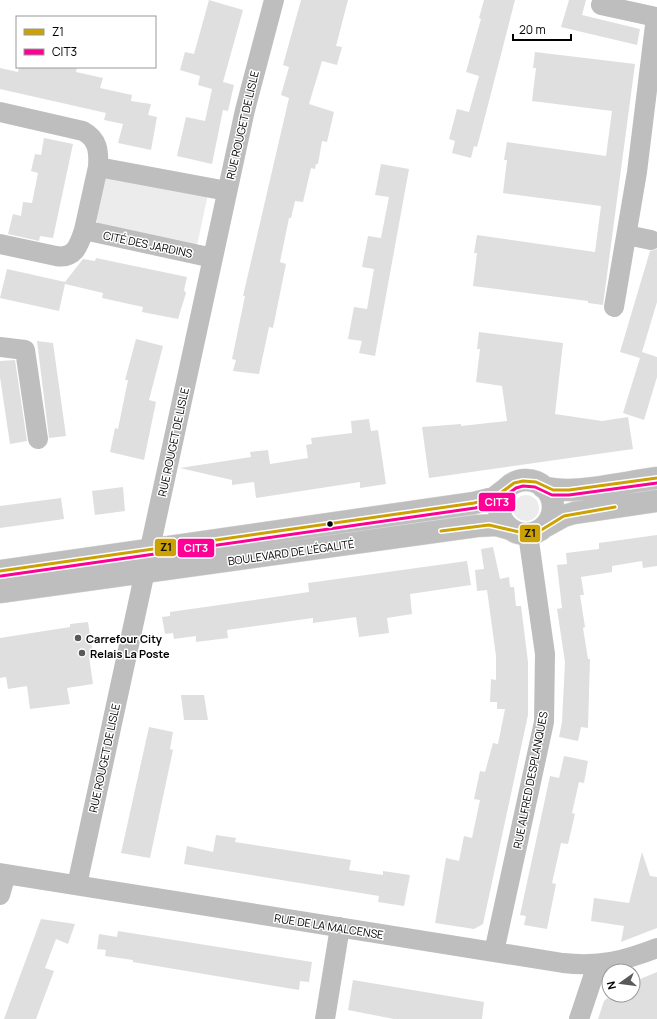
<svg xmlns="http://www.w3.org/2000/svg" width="657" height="1019" font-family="Manrope,sans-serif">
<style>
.green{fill:#ececec}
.building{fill:#dfdfdf}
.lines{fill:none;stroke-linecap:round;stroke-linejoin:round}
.major-casing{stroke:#dbdbdb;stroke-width:23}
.minor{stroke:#bebebe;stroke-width:20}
.major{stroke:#bebebe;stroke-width:22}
.bus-1-casing{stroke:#fff;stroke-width:6}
.bus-2-casing{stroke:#fff;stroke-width:6}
.bus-1{stroke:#cca103;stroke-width:3}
.bus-2{stroke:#ff0096;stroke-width:3}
.bus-dot{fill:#000;stroke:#fff;stroke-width:1.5}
.poi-dot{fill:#595959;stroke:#fff;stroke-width:1.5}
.labels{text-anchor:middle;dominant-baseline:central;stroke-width:3;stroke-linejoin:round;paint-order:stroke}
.street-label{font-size:11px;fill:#000;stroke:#fff}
.poi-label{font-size:11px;font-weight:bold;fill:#000;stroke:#fff;text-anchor:start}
.line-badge{stroke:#fff;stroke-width:1.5}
.badge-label{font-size:11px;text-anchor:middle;font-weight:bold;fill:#fff}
.pale-badge-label{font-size:11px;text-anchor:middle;font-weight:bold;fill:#111}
</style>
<rect width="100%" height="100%" fill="#fff"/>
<path class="green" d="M115,175L208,194L196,250L98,223L93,214L104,180Z
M513 508a13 13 0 1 1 26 0a13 13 0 1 1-26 0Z"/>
<path class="building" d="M209,0L243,10L223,82L234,85L228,111L223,110L212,164L177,156L186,117L205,121L212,89L198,85L200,76L180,70L185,52L194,54Z
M301,0H348L336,46L342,47L337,65L322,61L309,104L334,112L327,142L322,141L318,164H316L315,169L311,168L303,202L295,201L291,218H289L280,262L286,264L273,328L269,327L259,374L233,371L236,360L232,359L245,296H243L289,98L281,95L289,67L283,65Z
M484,0H515L481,132L477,147L474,146L471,158L452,153L455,141L449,139L457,109L469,112L479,76L466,72L481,19L479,18Z
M569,0H586L582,15L640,29L637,45L561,27Z
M535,52L635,64L603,305L588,303V301L473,286L477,253H474L477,235L595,252L601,206L503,193L507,160H504L507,142L606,156L612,111L532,101L536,68H533Z
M19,67H77L76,72L103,78L100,88L132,95L131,101L151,104L148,115L157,117L151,150L118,143L123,124L104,120L106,113L0,89V68L18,72Z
M44,138L73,144L53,238L40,236L39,241L8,234L13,214L21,216L23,202L32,203L38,173L31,171L35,154L41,155Z
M381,164L409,169L375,356L359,353L362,341L348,339L354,307L367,309L374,269L362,267L368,236L381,238L386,212L389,197L375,195Z
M657,249V302L642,352L657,357V377L644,420L623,413L640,358L620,352L650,251Z
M96,258L187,277L184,290L186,293L178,319L142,312L143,307L102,298L103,293L65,284L59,311L0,298L7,269L65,282L83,259L95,261Z
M479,332L563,343L555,414L602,421L628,417L633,449L429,478L422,427L461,424V426L507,421L502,386L476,382L480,349H477Z
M136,339L163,346L149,400L156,402L144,460L110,452L115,428L118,429L128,380H125Z
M37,341L53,343L66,436L49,438Z
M15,360L27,441L10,444L0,377V361Z
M369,419L371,431L378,430L386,484L360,488V482L256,498L254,482L232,485V480L180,468L251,457L250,452L268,450L270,464L308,458L306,445L312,444L311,438L352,433L351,421Z
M123,487L125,511L95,515L92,491Z
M61,498L64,519L0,528V506Z
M657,535V566L643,568L642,561L612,566V572L581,577L584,595H580L585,627L583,628L588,659H590L588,728L581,727L578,741L559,737L562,722L565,662L557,609L562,608L557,565L567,564L566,553L599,549V543Z
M493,547L500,579L509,577L510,587H514L516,606H521L528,662V715L483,924L474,929L435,923L446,858L459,861L464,836L472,838L480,800L474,799L480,771L485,772L493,743L498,744L505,709H497V702H490L491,679L496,680V656L487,590L477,591L475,570L484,569L481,549Z
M467,561L471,585L410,594L412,614L387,618L389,633L359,637L356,617L313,623V618L227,630L228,638L196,642V636L174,639L173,633L165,634L162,617L170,616V612L309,592L308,583Z
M88,622L93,655L89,656L93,684L67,688L70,704L30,709L27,686L8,689L6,677L0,678V638L70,627V624Z
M181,695H204L208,720H184Z
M149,727L173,732L170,749L173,750L150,858L121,853Z
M564,756L588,761L584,783L579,782L572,813L575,814L568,844L561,843L552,883L556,884L547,929L524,925L526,916L520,915L550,776L559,778Z
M216,835L236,838L235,842L351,860L349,870L383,875V871L410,875L404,906L378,902L379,896L184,864L187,846L213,852Z
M642,852L650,876L657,877V928L621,942L624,926L591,921L594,898L629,903Z
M41,919L75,924L68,944L56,939L45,968L54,971L36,1019H4Z
M118,931L312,962L309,982L300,981L299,990L133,962V960L105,956L106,950L97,949L99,934L117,937Z
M657,972V1019H598L604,1001L611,995H633V982Z
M353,980L484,1002L482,1019H394L348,1010Z"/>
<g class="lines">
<g class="major-casing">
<path id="major" d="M499 507a27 27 0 1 1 54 0a27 27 0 1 1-54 0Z
M543,487C573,496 624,482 657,478
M546,526L564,516L574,513L657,501
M0,571L474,503L494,498L507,488
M0,592L477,526L496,525L510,529"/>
</g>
<path class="minor" d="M603,0L601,5L656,17L637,172L614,307
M0,112L83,131C98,139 99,151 98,167L227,191
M84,230L98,167
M627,235L651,240
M0,244L56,256C75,259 79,245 84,230L213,258
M0,347L25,350L38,439
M0,873L563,963C600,967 623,961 657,948
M77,885L245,110L274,0
M0,895L6,874
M494,952L544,722L545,654L528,534
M325,1019L340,927
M579,1019L597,965"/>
<use href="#major" class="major"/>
<g class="bus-1-casing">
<path id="bus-1" d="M441,531L489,525L528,534L538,532L564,516L615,507
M0,571L474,503L494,498L514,483L523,481L536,482L553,490H569L657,478"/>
</g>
<g class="bus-2-casing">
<path id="bus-2" d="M1,576L475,508L496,503L516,488L523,486L535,487L552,495H569L657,483"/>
</g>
<use href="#bus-1" class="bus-1"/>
<use href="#bus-2" class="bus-2"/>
</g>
<circle class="bus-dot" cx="330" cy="524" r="3.5"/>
<g class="poi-dot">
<circle cx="78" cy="638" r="4"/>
<circle cx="82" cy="653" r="4"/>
</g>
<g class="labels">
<g class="street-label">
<text transform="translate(242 125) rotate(-77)">RUE ROUGET DE LISLE</text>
<text transform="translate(148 244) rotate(12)">CITÉ DES JARDINS</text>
<text transform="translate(173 442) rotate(-78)">RUE ROUGET DE LISLE</text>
<text transform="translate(291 552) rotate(-8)">BOULEVARD DE L'ÉGALITÉ</text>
<text transform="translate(104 758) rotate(-78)">RUE ROUGET DE LISLE</text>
<text transform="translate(530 780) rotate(-79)">RUE ALFRED DESPLANQUES</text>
<text transform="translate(329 926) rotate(9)">RUE DE LA MALCENSE</text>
</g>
<g class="poi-label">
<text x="86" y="638">Carrefour City</text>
<text x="90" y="653">Relais La Poste</text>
</g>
</g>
<g class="line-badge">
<rect x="478" y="492" width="38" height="20" rx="4" fill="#ff0096"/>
<rect x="519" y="524" width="22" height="19" rx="4" fill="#cca103"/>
<rect x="154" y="538" width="23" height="19" rx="4" fill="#cca103"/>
<rect x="177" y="538" width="38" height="20" rx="4" fill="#ff0096"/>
</g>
<g class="badge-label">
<text x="497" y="506">CIT3</text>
<text x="196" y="552">CIT3</text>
</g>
<g class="pale-badge-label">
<text x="530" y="537">Z1</text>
<text x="166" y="551">Z1</text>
</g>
<rect x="16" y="16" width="140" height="52" fill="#ffffff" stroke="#999999"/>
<rect x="24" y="29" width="20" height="6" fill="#cca103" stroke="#999999"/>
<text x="52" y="36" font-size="12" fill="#000000">Z1</text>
<rect x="24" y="49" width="20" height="6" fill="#ff0096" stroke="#999999"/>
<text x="52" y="56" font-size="12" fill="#000000">CIT3</text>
<g transform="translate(621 983) rotate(256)"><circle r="19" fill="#ffffff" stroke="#999999"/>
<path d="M0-3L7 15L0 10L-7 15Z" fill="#595959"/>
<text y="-6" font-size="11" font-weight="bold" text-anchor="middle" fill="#000000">N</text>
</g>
<path d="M513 34v6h58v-6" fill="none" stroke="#000000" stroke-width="2"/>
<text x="519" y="34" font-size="12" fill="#000000" stroke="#ffffff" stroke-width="3" paint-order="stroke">20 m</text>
</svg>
